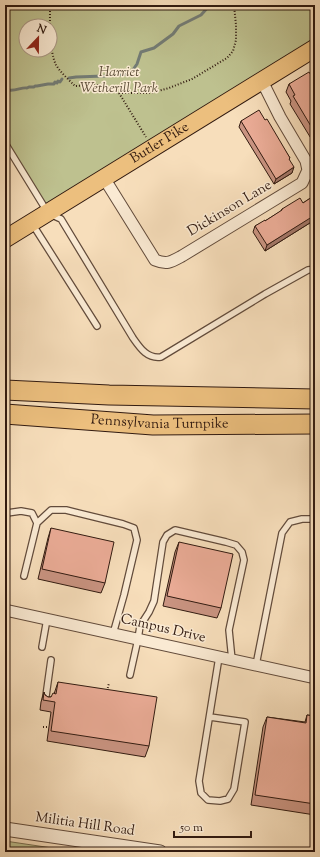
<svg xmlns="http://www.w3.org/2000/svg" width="320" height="857" font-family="'Sorts Mill Goudy',serif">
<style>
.green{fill:#bec18f;stroke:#786e50;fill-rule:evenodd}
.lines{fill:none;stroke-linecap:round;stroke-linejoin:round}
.stream{stroke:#737b74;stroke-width:3}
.service-casing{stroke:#624b3b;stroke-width:8}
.minor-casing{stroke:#624b3b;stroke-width:13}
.tertiary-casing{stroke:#624b3b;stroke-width:15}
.primary-casing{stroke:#311a10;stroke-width:19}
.motorway-casing{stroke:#311a10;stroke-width:21}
.path{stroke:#311a10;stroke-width:2;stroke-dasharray:1 2;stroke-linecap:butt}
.service{stroke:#faead3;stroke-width:5.5}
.minor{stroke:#faead3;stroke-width:11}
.tertiary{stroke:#faead3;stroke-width:13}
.primary{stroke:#ecbf7e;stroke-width:17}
.motorway{stroke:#ecbf7e;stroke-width:19}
.wall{fill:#ca9482;stroke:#311a10}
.shaded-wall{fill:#a4786a;stroke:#311a10}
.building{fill:#ebac97;stroke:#311a10}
.labels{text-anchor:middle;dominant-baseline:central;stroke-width:3;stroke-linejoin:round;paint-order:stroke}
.park-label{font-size:14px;font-style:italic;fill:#5b4c36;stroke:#faead3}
.street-label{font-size:14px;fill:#311a10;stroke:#faead3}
</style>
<rect width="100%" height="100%" fill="#f7debb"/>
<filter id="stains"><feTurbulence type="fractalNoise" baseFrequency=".005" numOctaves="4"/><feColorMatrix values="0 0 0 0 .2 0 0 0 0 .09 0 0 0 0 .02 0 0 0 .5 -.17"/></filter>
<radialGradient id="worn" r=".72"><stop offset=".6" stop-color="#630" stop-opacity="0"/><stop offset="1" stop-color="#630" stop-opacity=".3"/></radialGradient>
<path class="green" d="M5,5H312L315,12V48L48,213L5,147ZM26,26H50V50H26Z
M5,841L79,852H5Z"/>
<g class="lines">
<path class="stream" d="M69,78L76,77L104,76L130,74L137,64L141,52L154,48L173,34L179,26L201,15L210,5
M9,90C16,91 22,87 27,88L29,87H34L35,86H37L48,84H54L55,82L57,83L58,81L60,82L62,79"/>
<g class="service-casing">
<path id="service" d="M5,143L48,213L61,219L133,338C140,348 147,359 161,357L265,294L308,270L315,269
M33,225L97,326
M5,521L7,513L21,511L32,513L37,523L51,510H66L123,524L134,528L137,540L124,595L113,634
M24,576L37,523
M42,647L47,619
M256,665L282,533L290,522L302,519H315
M130,675L138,639L140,626L149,612L154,601L163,542L167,535L175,530L226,542L236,545L242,552L244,560L229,630L232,660
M45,703L51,660
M210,717L245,722L234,789L228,799L220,801L208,800L201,793L199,781L219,657"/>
</g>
<g class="minor-casing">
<path id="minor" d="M104,178L155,260C167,265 171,262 182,256L302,183L308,170L306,161L280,117L262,81
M5,610L315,678"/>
</g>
<g class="tertiary-casing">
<path id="tertiary" d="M5,829L160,852"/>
</g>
<g class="primary-casing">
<g id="primary">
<path id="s1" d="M5,239L315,48"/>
</g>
</g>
<g class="motorway-casing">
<g id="motorway">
<path d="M5,390L109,395L315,399"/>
<path id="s2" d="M5,414L153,425L315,424"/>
</g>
</g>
<path class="path" d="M50,5C50,22 49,50 56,65C61,73 69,80 75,86L102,85L118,93H151L169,88L192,79L227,58L233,51L236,40V25L234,5
M5,8H30L33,5
M119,93L146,137
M107,691L109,683
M43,727H49"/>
<use href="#service" class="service"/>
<use href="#minor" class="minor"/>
<use href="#tertiary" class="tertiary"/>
<use href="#primary" class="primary"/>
<use href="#motorway" class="motorway"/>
</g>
<path class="wall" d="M315,81V145L290,104L291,101L286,92L289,84Z
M265,120L290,158L289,159L292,173L274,184L239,127L241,121Z
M315,195V225L313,221L265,251L253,232L255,226L265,221L281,211L282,209L303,203Z
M51,528L105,583L101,593L38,579L48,538Z
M179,542L221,608L217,618L163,606L175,552Z
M58,682L149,746L145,757L47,741L51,712L40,710L41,702L44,692L45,695L48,697H51L54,694Z
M307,715L315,716V815L251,805L263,727L267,717L305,722Z"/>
<path class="shaded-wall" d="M294,167L292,173L274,184L276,179Z
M315,214L313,221L265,251L267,245Z"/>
<path class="building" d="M309,72L315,81V133L293,96L295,95L289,84Z
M259,110L265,120L267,119L290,158L289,159L294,167L276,179L241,121Z
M315,195V215L267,245L255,226L265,220V221L282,210V209L300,198L303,203Z
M51,528L114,542L105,583L42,569Z
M179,542L233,554L221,608L167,596Z
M58,682L157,697L149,746L51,731L55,702L43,700L44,692L45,695L48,697H51L53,693L56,694Z
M307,715L315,716V804L255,795L267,717L306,723Z"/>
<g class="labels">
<g class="park-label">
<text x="119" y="73">Harriet<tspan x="119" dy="16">Wetherill Park</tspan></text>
</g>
<g class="street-label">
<text stroke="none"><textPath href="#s1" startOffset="182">Butler Pike</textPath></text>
<text transform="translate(230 209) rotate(-31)">Dickinson Lane</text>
<text stroke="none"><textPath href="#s2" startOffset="155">Pennsylvania Turnpike</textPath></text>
<text transform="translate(163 629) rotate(13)">Campus Drive</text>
<text transform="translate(85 825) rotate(8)">Militia Hill Road</text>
</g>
</g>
<rect width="320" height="857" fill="none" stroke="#f7debb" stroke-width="20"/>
<rect x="6" y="6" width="308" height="845" fill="none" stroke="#311a10" stroke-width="2"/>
<rect x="10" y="10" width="300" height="837" fill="none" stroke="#311a10"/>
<g transform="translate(38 38) rotate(22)"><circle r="19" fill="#faead3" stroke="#aa9785"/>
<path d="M0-3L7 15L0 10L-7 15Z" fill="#8f2418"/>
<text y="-6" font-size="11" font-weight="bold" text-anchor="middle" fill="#311a10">N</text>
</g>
<path d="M174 831v6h77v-6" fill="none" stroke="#311a10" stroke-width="2"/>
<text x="180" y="831" font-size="12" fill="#311a10" stroke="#faead3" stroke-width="3" paint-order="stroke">50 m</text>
<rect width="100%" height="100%" filter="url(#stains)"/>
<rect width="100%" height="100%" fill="url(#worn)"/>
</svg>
